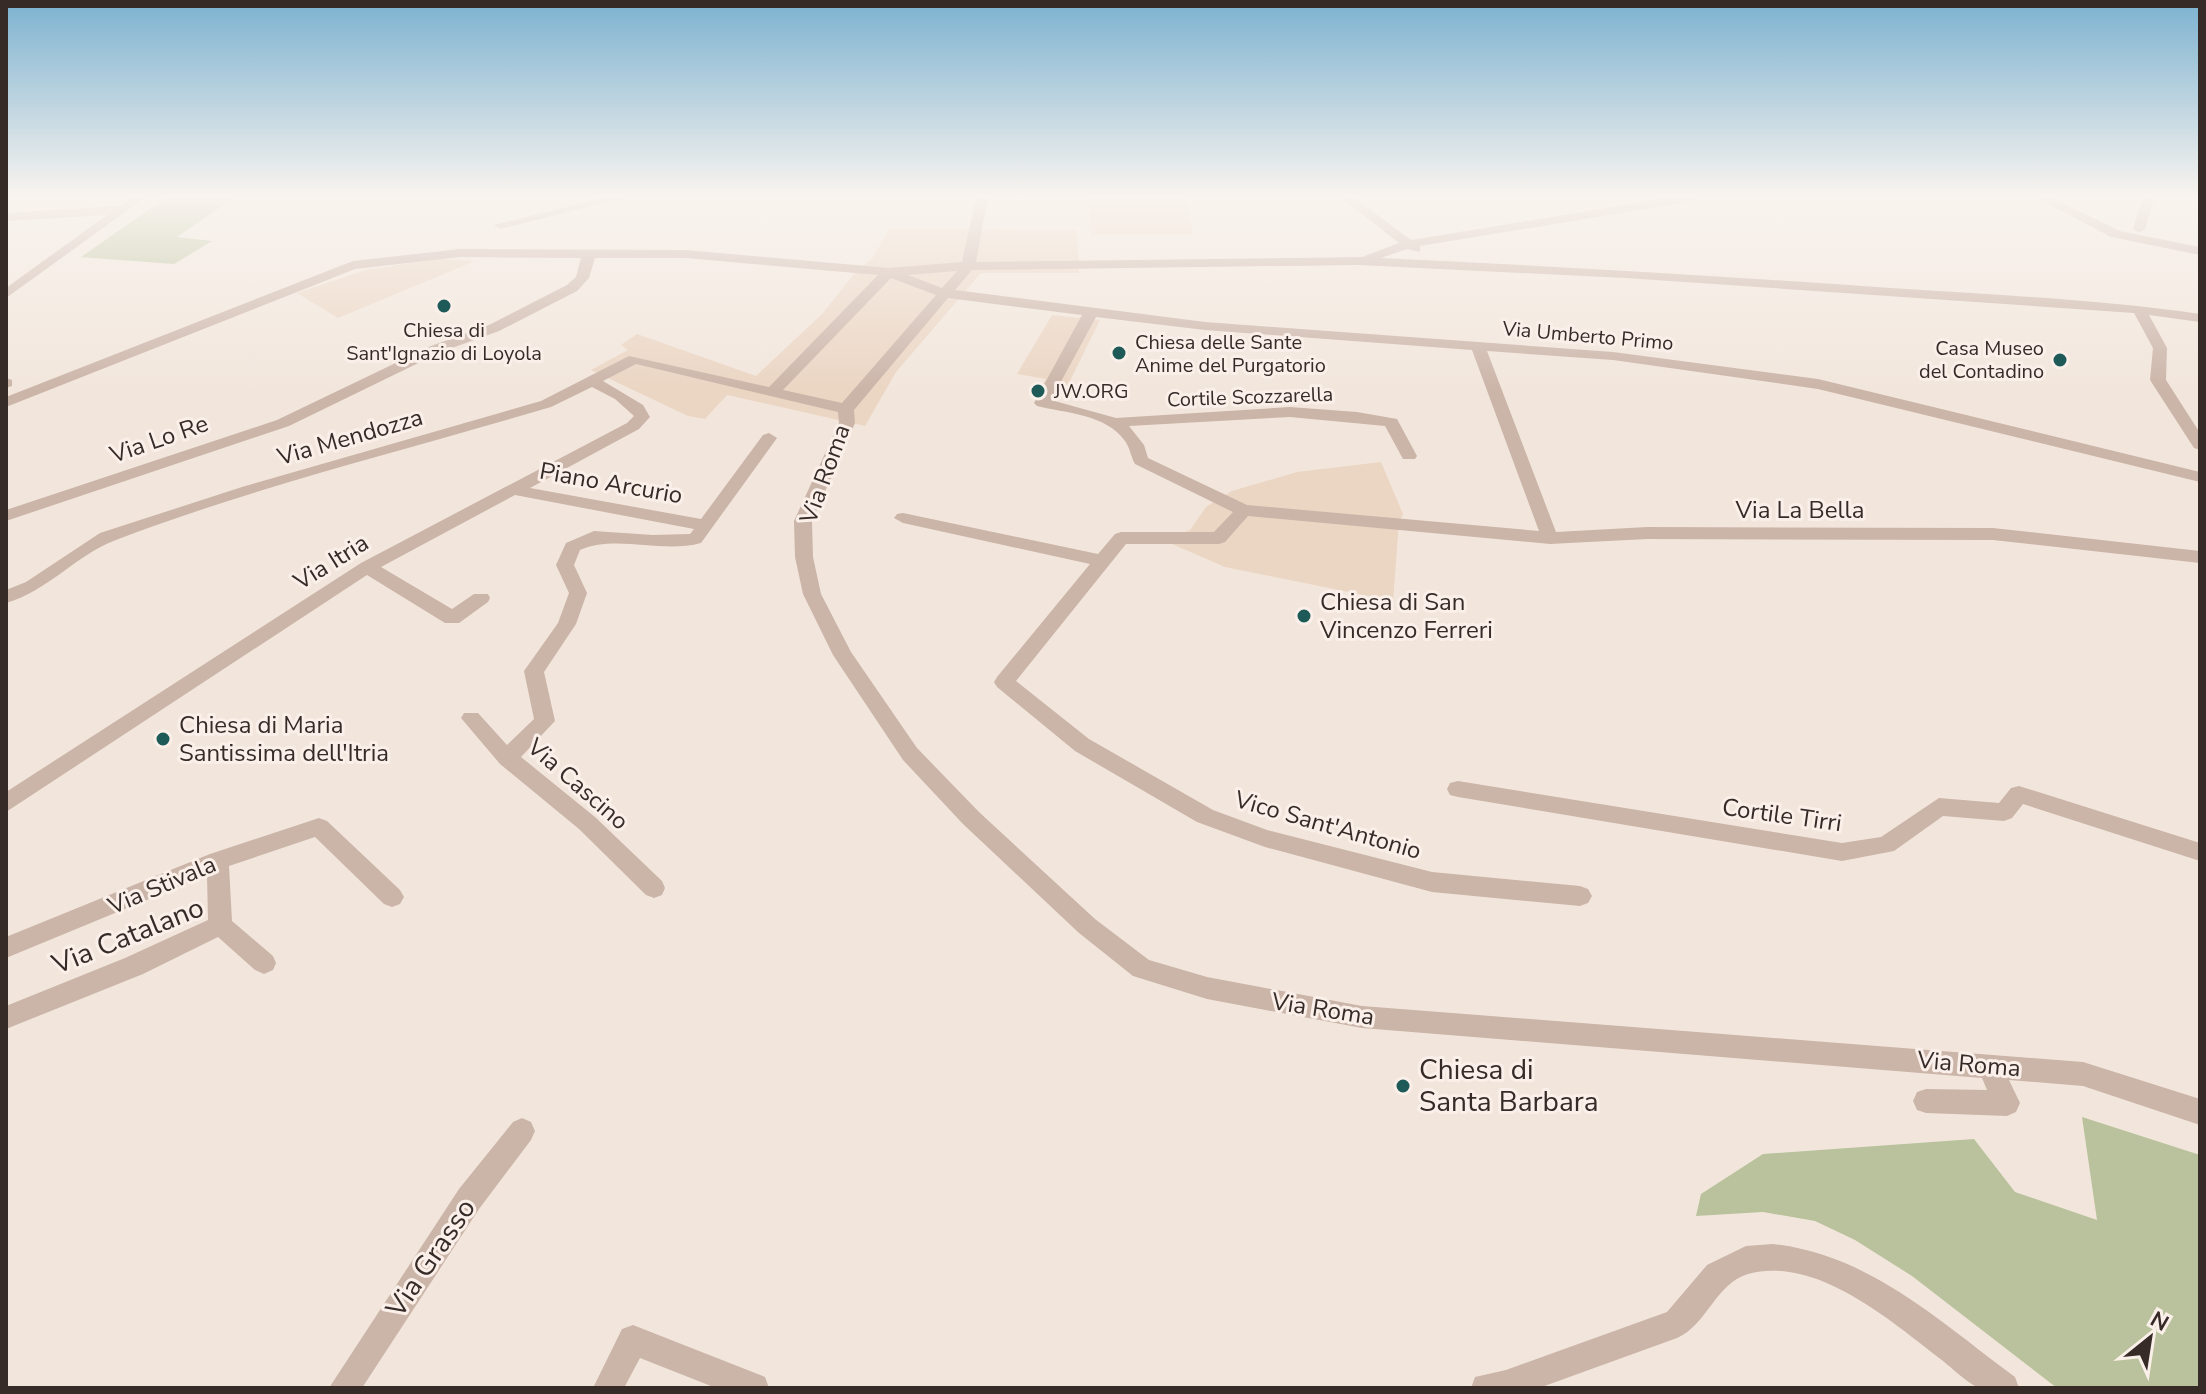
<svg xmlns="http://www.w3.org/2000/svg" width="2206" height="1394" font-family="'Nunito Sans',sans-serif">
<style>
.green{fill:#b9c29c}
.plaza{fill:#ebd5c3}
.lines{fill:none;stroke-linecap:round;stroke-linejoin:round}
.minor{fill:#cbb4a8;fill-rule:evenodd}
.poi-dot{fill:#1d5a58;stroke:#faf0e9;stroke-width:3}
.labels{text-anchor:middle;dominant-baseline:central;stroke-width:6;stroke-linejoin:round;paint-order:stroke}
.far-poi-label{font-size:20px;fill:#372b28;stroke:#faf0e9;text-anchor:start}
.far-street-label{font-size:20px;fill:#372b28;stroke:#faf0e9}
.street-label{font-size:24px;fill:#372b28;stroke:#faf0e9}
.poi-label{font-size:24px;fill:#372b28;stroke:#faf0e9;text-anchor:start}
.near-street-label{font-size:28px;fill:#372b28;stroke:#faf0e9}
.near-poi-label{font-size:28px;fill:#372b28;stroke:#faf0e9;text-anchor:start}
</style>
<rect width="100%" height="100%" fill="#f2e6dc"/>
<path class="green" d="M167,197H235L177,237L212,241L174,264L81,257Z
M2082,1117L2200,1155V1388H2057L1912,1276L1855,1240L1815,1221L1763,1212L1696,1216L1701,1194L1763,1154L1974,1139L2015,1192L2097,1220Z"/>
<path class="plaza" d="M1088,197L1187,198L1193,235H1091Z
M889,229L1077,230L1079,273H981L896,372L865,426L727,395L705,419L688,416L591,370L628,350L621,345L637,334L756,376L823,313L858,269L872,259Z
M438,259L475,261L338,318L297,293L366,270Z
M1052,315L1100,320L1063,395L1036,394L1046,379L1017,374Z
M1381,462L1403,514L1399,522L1393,601L1225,567L1172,544L1174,537L1190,530L1206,507L1232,491L1297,472Z"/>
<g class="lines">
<path class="minor" d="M133,197H146L6,298V288L107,215L6,221V213L119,206Z
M608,197H628L500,229L494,225Z
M976,197H988L976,262L1362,257L1399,243L1340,197H1353L1411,240L1674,197H1700L1694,201L1420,246V252L1407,249L1381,258C1551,266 1721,276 1891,288C1994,295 2098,299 2200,314V322L2149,315L2167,348L2166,380L2200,433V450L2194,448L2150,380L2153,348L2134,313L1626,278L1358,265L972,270L955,290L1205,322L1613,352L1818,379L2200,472V482L1818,389L1613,360L1487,351L1556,532L1647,527L1993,528L2200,551V563L1993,540L1647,539L1550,544L1248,516L1225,542L1219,544H1126L1016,681L1089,739L1213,810L1267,830L1432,872L1580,886L1588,889L1592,896L1588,903L1580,906L1432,892L1265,847L1197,822L1075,751L997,687L994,682L997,677L1090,564L903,523L894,518L897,514L903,513L1098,554L1115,534L1121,532H1214L1233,512L1135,464C1131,457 1130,448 1125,441C1106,414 1065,413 1037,406L1034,403L1082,315L948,298L854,410L855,423L812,521L813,557L821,594L851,652L917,748L979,812L1095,919L1149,960L1207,977L1362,1006L2083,1062L2200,1099V1125L2083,1086L2009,1080L2020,1103L2016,1112L2007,1116L1926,1113L1917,1110L1913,1101L1917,1092L1926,1089L1987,1090L1982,1078L1362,1028L1207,999L1133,976L1079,933L963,824L903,760L833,655L803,594L795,557L794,521L839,423L838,412L636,364L603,381L643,405L650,417L639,429L530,488L701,519L763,435L769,433L777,438L701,543C661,554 617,534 580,550L574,565L587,593L576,624L544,672L555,721L521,757L595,817L662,881L665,888L662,895L654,898L646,895L579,829L500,764L461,718L464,713H478L507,745L534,719L524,671L558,623L569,593L556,565L566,543L594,531L653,535L690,534L694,529L515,495L381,567L452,609L474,594H488L490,598L488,602L459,623H445L367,575L6,812V792L361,563L627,423L634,416L615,399L592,387L551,407C407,450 257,486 116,540C76,555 48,591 6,603V590L26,582L100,533L242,487L541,401L629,356L769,387L878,275L686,258H595L589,278L577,291L499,331L441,352L289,426L6,521V510L277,420L431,346L489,325L567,285L576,277L581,258L460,257L355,269L6,407V397L353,261L460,249L686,250L889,268L962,262ZM957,271L942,288L908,275ZM891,278L936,295L842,403L783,390ZM1096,317L1205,330L1472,350L1539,531L1247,505L1148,458L1144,445L1129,426L1290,417L1385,426L1403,459H1415L1417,456L1397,419L1357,412L1290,407L1116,418L1051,400Z
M2035,197H2050L2120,231L2200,247V255L2111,237Z
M2143,197H2155L2145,229L2139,233L2133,229Z
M6,378L12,380V386L6,388Z
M1458,781L1842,843L1881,837L1939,798L1999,803L2011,788L2019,786L2200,843V861L2023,804L2012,818L2004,821L1943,816L1894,851L1842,861L1458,797L1450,795L1447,789L1450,783Z
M319,818L327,821L400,890L404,897L400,904L392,907L384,904L315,837L229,866L232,921L273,956L276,963L273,970L264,974L255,970L218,937L143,974L6,1029V1006L125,958L208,920L207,875L6,958V937L210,854Z
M522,1118L531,1122L535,1131L531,1140L479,1209L362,1388H329L459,1189L513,1122Z
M1773,1244C1870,1255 1939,1321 2015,1377L2019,1388C2007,1388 1987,1392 1977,1387C1965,1381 1953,1369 1943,1361C1893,1323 1817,1255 1748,1274C1715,1284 1707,1325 1677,1338L1539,1388H1471L1475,1377L1506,1370L1667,1312L1707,1265L1746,1246Z
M633,1325L765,1377L769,1388H716L640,1358L624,1388H593L622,1329Z"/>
</g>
<linearGradient id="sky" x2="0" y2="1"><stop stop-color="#7cb2d0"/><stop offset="0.5" stop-color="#f9f4ef"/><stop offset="1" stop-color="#f9f4ef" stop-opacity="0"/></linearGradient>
<rect width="2206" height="392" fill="url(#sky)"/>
<g class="poi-dot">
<circle cx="444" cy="306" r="8"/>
<circle cx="1119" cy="353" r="8"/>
<circle cx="2060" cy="360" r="8"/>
<circle cx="1038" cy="391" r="8"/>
<circle cx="1304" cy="616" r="8"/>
<circle cx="163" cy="739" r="8"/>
<circle cx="1403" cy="1086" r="8"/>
</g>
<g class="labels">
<g class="far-poi-label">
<text x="444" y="330" text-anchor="middle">Chiesa di<tspan x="444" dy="23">Sant'Ignazio di Loyola</tspan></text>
<text x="1135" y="342">Chiesa delle Sante<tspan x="1135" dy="23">Anime del Purgatorio</tspan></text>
<text x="2044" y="348" text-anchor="end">Casa Museo<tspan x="2044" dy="23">del Contadino</tspan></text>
<text x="1054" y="391">JW.ORG</text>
</g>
<g class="far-street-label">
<text transform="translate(1588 336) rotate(5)">Via Umberto Primo</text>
<text transform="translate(1250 397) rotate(-2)">Cortile Scozzarella</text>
</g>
<g class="street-label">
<text transform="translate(350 437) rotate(-16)">Via Mendozza</text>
<text transform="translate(159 439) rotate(-19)">Via Lo Re</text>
<text transform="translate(825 474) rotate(-70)">Via Roma</text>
<text transform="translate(611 483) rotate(10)">Piano Arcurio</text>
<text x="1800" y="510">Via La Bella</text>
<text transform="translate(331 562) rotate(-32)">Via Itria</text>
<text transform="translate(578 784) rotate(41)">Via Cascino</text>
<text transform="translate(1782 815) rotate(8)">Cortile Tirri</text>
<text transform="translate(1328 825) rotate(16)">Vico Sant'Antonio</text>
<text transform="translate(162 885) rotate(-23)">Via Stivala</text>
<text transform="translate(1323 1009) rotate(9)">Via Roma</text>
<text transform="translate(1969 1064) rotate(5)">Via Roma</text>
</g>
<g class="poi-label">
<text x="1320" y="602">Chiesa di San<tspan x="1320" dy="28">Vincenzo Ferreri</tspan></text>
<text x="179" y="725">Chiesa di Maria<tspan x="179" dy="28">Santissima dell'Itria</tspan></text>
</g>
<g class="near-street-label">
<text transform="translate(128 936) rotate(-22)">Via Catalano</text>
<text transform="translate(431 1258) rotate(-56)">Via Grasso</text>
</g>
<g class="near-poi-label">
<text x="1419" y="1070">Chiesa di<tspan x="1419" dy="32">Santa Barbara</tspan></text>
</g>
</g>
<rect width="2206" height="1394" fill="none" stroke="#372b28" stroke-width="16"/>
<g transform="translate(2150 1338) rotate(30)" stroke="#faf0e9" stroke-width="6" paint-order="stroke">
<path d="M0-6L14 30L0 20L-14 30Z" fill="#372b28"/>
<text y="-12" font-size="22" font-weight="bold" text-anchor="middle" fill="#372b28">N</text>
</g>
</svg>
